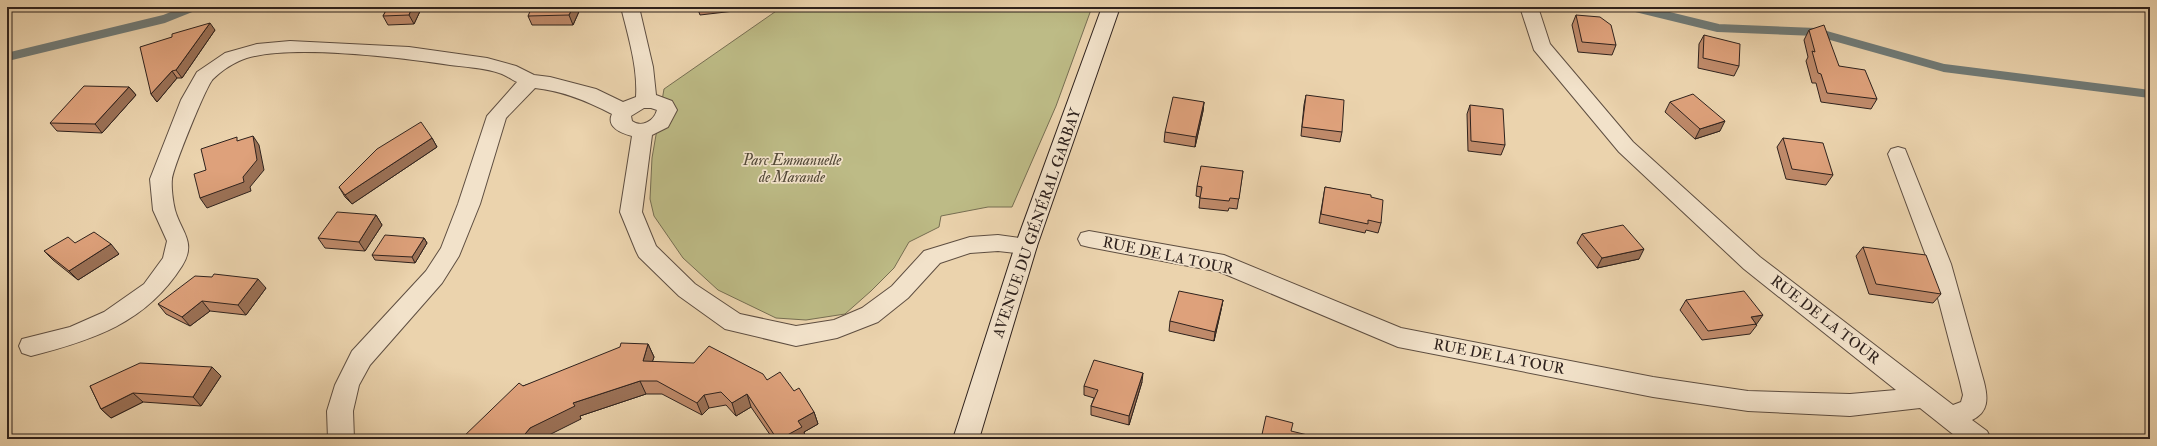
<svg xmlns="http://www.w3.org/2000/svg" width="2157" height="446" font-family="'IM FELL Double Pica',serif">
<style>
.green{fill:#bdbb86;stroke:#766e52}
.lines{fill:none;stroke-linecap:round;stroke-linejoin:round}
.stream{stroke:#707b78;stroke-width:8}
.minor-casing{stroke:#5e4e41;stroke-width:2}
.secondary-casing{stroke:#2f221d;stroke-width:2}
.minor{fill:#f2e2ca;fill-rule:evenodd}
.secondary{fill:#f2e2ca;fill-rule:evenodd}
.wall{fill:#bf8a6a;stroke:#2f221d}
.shaded-wall{fill:#9b7156;stroke:#2f221d}
.building{fill:#dea17b;stroke:#2f221d}
.labels{text-anchor:middle;dominant-baseline:central;stroke-width:3.5;stroke-linejoin:round;paint-order:stroke}
.park-label{font-size:15px;font-style:italic;fill:#524837;stroke:#f2e2ca}
.street-label{font-size:15px;fill:#2f221d;stroke:#f2e2ca}
</style>
<rect width="100%" height="100%" fill="#ebd3ad"/>
<filter id="stains"><feTurbulence type="fractalNoise" baseFrequency=".005" numOctaves="4"/><feColorMatrix values="0 0 0 0 .2 0 0 0 0 .09 0 0 0 0 .02 0 0 0 .5 -.17"/></filter>
<radialGradient id="worn" r=".72"><stop offset=".6" stop-color="#630" stop-opacity="0"/><stop offset="1" stop-color="#630" stop-opacity=".3"/></radialGradient>
<path class="green" d="M782,7H1092L1056,106L1012,207H988L941,216L939,227L909,242L894,268L871,291L845,314L806,320L776,318L718,290L683,258L654,216L650,199L652,158L664,89Z"/>
<g class="lines">
<path class="stream" d="M1632,7L1718,28L1816,32L1944,68L2150,94
M7,57L164,19L194,7"/>
<g class="minor-casing">
<path id="minor" d="M621,7H639L653,67L656,95L672,101L677,110L668,127L652,135L642,212L656,246L695,284L740,314L796,326L834,320L862,308L892,286L924,251L970,237L998,235L1034,240L1037,246L1034,252L1026,254L998,251L970,253L940,263L908,298L878,322L837,338L796,346L725,329L679,296L639,257L636,251L620,212L632,136C621,133 606,127 612,114C587,101 563,91 535,88L506,118L480,204L459,256L442,283L370,365L359,385L353,411L354,439H328L327,411L335,385L352,351L426,271L441,248L458,204L487,116L517,82C512,80 507,76 502,74C486,68 467,67 450,65C403,58 280,42 239,61C230,65 219,73 213,79C206,86 173,168 172,179C171,187 173,202 175,210C181,232 197,242 182,266C146,323 93,340 31,356L22,353L19,346L22,339L70,327L104,312L144,284L163,258L167,241L153,210L150,179L181,100L197,72L225,53L257,44L290,41L409,47L487,58L516,66L534,75L550,77L596,89L623,102L636,97C638,67 628,36 621,7ZM644,108H651L657,110C654,121 642,128 632,121L631,116Z
M1520,7H1538L1550,44L1633,142L1760,257L1953,405L1961,402L1963,395L1960,382L1929,264L1888,154L1891,149L1898,147L1905,149L1951,264L1984,382C1988,398 1989,412 1972,420L1987,431L1991,439H1959L1920,408L1850,416L1748,411L1653,397L1398,347L1220,272L1089,247L1081,245L1078,239L1081,233L1089,231L1224,255L1401,328L1653,377L1748,391L1850,394L1896,390L1744,269L1619,152L1534,50Z"/>
</g>
<g class="secondary-casing">
<path id="secondary" d="M1102,7H1120L1037,246L979,439H953L1015,246Z"/>
</g>
<use href="#minor" class="minor"/>
<use href="#secondary" class="secondary"/>
</g>
<path class="wall" d="M388,7H422L414,24L388,25L383,16Z
M581,7L573,25H532L528,16Z
M697,7H743V10L700,15Z
M1576,15L1616,45L1612,55L1578,52L1572,25Z
M215,30L182,78H177L157,102L151,94L172,37Z
M1809,30L1839,66L1877,99L1871,109L1821,102L1816,83H1812L1806,61L1808,57L1804,40Z
M1704,35L1739,66L1734,76L1698,68L1699,44Z
M129,87L136,95L102,133L57,131L50,123Z
M1306,95L1342,132L1340,142L1301,136L1304,105Z
M1204,102L1203,111L1195,147L1164,142L1165,132Z
M1670,102L1720,131L1695,139L1665,112Z
M1470,105L1505,145L1501,155L1468,151L1467,114Z
M432,138L437,147L352,204L345,197L339,187Z
M1783,138L1833,175L1826,185L1786,179L1777,147Z
M1243,171L1237,209L1229,208L1228,211L1199,208L1200,197L1196,196L1197,186Z
M1325,187L1371,197L1381,223L1378,233L1366,230L1365,233L1319,223Z
M376,215L382,225L365,251L325,248L318,238Z
M1582,234L1639,259L1597,268L1577,243Z
M424,238L427,243L415,263L375,260L372,255Z
M1863,247L1941,294L1933,303L1869,294L1856,256Z
M44,251L119,254L78,280L53,260Z
M266,288L246,315L210,311L190,326L166,314L158,304Z
M1223,300L1221,310L1214,341L1169,331L1170,321Z
M1686,300L1757,325L1750,334L1702,340L1680,310Z
M648,344L654,357L652,362L767,380L794,391L814,412L818,424L804,432L806,439H773L751,407L736,416L726,405L709,408L702,415L662,394H646L580,416L581,419L523,386Z
M221,376L201,406L143,402L111,418L101,409L90,386Z
M1142,382L1129,425L1091,415V406L1094,398L1084,395V386Z"/>
<path class="shaded-wall" d="M412,7H422L414,24L409,15Z
M573,7H581L573,25L569,15Z
M210,23L215,30L182,78L176,70Z
M172,71L177,78L157,102L151,94Z
M129,87L136,95L102,133L95,124Z
M1204,102L1203,111L1195,147L1196,137Z
M1725,121L1720,131L1695,139L1700,129Z
M253,136L259,145L264,170L250,187L251,191L207,208L200,198L243,177Z
M432,138L437,147L352,204L345,195Z
M376,215L382,225L365,251L359,242Z
M424,238L427,243L415,263L412,257Z
M111,244L119,254L78,280L69,271Z
M1644,249L1639,259L1597,268L1602,258Z
M258,279L266,288L246,315L238,305Z
M1223,300L1221,310L1214,341L1215,332Z
M202,301L210,311L190,326L182,317Z
M1763,315L1756,325V324L1751,317Z
M648,344L654,357L648,374L643,361Z
M212,367L221,376L201,406L193,397Z
M1143,373L1142,382L1129,425V416Z
M640,381L646,394L580,416L581,419L541,439H521L530,428L573,403Z
M133,393L143,402L111,418L101,409Z
M747,394L751,407L736,416L732,403Z
M704,395L709,408L702,415L697,403Z
M814,412L818,424L804,432L806,439H780L798,421Z
M13,435L18,439H11Z"/>
<path class="building" d="M388,7H412L409,15L383,16Z
M532,7H573L569,15L528,16Z
M1576,15L1600,17L1611,25L1616,45L1582,42Z
M210,23L176,70L172,71L151,94L140,47L172,37V34Z
M1824,25L1839,66L1865,70L1877,99L1827,93L1821,74L1818,73L1812,51L1815,52L1809,30Z
M1704,35L1740,44L1739,66L1703,58Z
M84,86L129,87L95,124L50,123Z
M1693,94L1725,121L1700,129L1670,102Z
M1306,95L1344,100L1342,132L1302,127Z
M1173,97L1204,102L1196,137L1165,132Z
M1470,105L1503,109L1505,145L1471,141Z
M421,122L432,138L345,195L339,187L377,149Z
M253,136L257,160L243,177L244,182L200,198L194,174L206,170L201,149L237,137V141Z
M1783,138L1823,143L1833,175L1792,169Z
M1201,166L1243,171L1239,199L1230,198L1229,201L1200,198L1202,187L1197,186Z
M1325,187L1371,195V197L1383,200L1381,223L1368,220V224L1321,214Z
M337,212L376,215L359,242L318,238Z
M1623,225L1644,249L1602,258L1582,234Z
M94,232L111,244L69,271L44,251L68,237L75,243Z
M385,235L424,238L412,257L372,255Z
M1863,247L1926,255L1941,294L1876,284Z
M214,274L258,279L238,305L202,301L182,317L158,304L195,276L212,277Z
M1179,291L1223,300L1215,332L1170,321Z
M1744,291L1763,315L1751,317L1756,324L1708,331L1686,300Z
M621,343L648,344L643,361L694,363L709,346L763,374L767,380L780,372L794,391L799,388L814,412L798,421L802,427L780,439H777L747,394L732,403L721,392L704,395L697,403L657,381H640L573,403L575,406L530,428L521,439H461L519,383L523,386L620,347Z
M1094,360L1143,373L1129,416L1091,406L1098,390L1084,386Z
M140,363L212,367L193,397L133,393L101,409L90,386Z
M1266,416L1293,423L1291,431L1324,439H1261Z
M7,435H13L11,439H7Z"/>
<g class="labels">
<g class="park-label">
<text x="792" y="160">Parc Emmanuelle<tspan x="792" dy="17">de Marande</tspan></text>
</g>
<g class="street-label">
<text transform="translate(1037 223) rotate(-71)">AVENUE DU GÉNÉRAL GARBAY</text>
<text transform="translate(1168 256) rotate(12)">RUE DE LA TOUR</text>
<text transform="translate(1825 320) rotate(38)">RUE DE LA TOUR</text>
<text transform="translate(1499 357) rotate(11)">RUE DE LA TOUR</text>
</g>
</g>
<rect width="2157" height="446" fill="none" stroke="#ebd3ad" stroke-width="24"/>
<rect x="8" y="8" width="2141" height="430" fill="none" stroke="#2f221d" stroke-width="2"/>
<rect x="12" y="12" width="2133" height="422" fill="none" stroke="#2f221d"/>
<rect width="100%" height="100%" filter="url(#stains)"/>
<rect width="100%" height="100%" fill="url(#worn)"/>
</svg>
